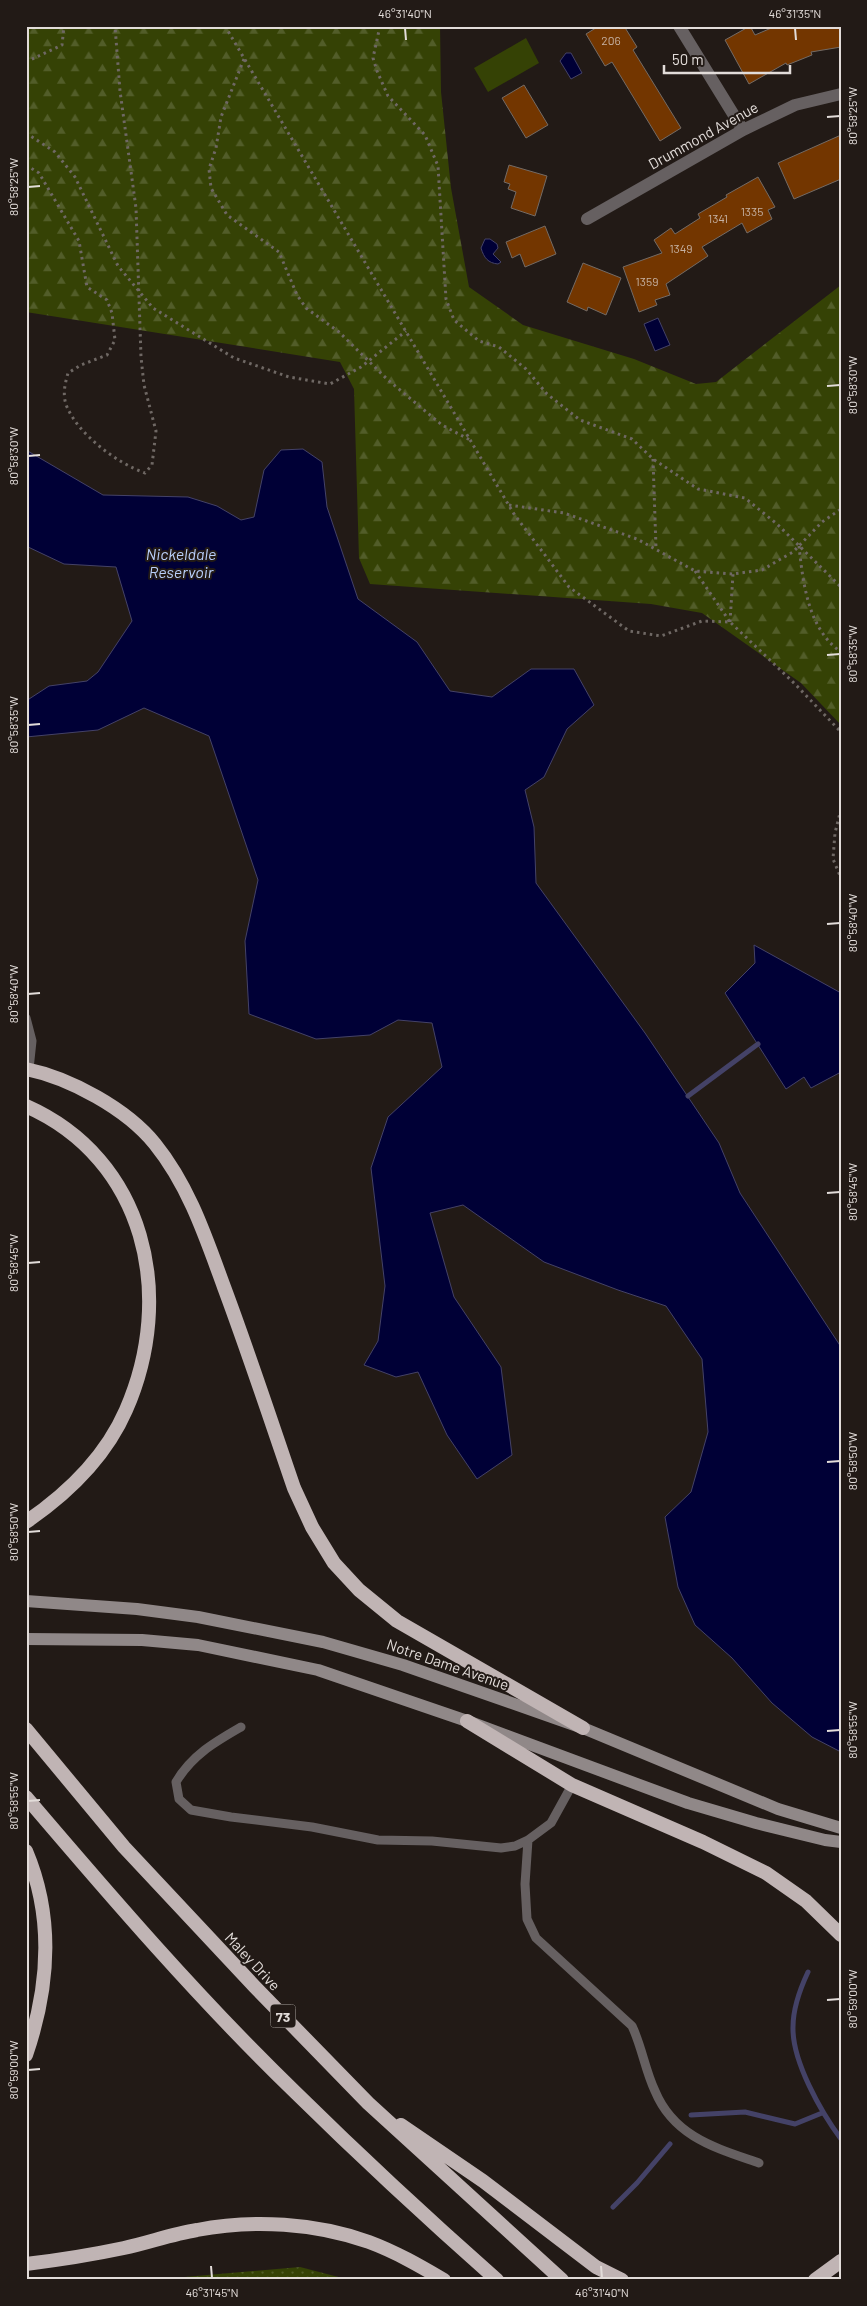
<svg xmlns="http://www.w3.org/2000/svg" width="867" height="2306" font-family="Barlow,sans-serif">
<style>
.grass{fill:url(#grass-dots)}
.forest{fill:url(#forest-firs)}
.park{fill:#354205}
.water{fill:#000036;stroke:#444267}
.lines{fill:none;stroke-linecap:round;stroke-linejoin:round}
.stream{stroke:#444267;stroke-width:5}
.building{fill:#733600;stroke:#746b65}
.path{stroke:#6f6864;stroke-width:3;stroke-dasharray:2.5 4;stroke-linecap:butt}
.service{stroke:#666061;stroke-width:9}
.minor{stroke:#666061;stroke-width:12}
.secondary{stroke:#908888;stroke-width:12}
.trunk{stroke:#c0b4b4;stroke-width:14}
.ticks{fill:none;stroke:#e2dcd9;stroke-width:2}
.labels{text-anchor:middle;dominant-baseline:central;stroke-width:4;stroke-linejoin:round;paint-order:stroke}
.number-label{font-size:12px;fill:#c6b2a3}
.shield{fill:#221a16;stroke:#a8a29e;stroke-width:1}
.shield-label{font-size:14px;font-weight:bold;fill:#e2dcd9}
.street-label{font-size:15px;fill:#e2dcd9;stroke:#221a16}
.water-label{font-size:16px;font-style:italic;fill:#bad0fa;stroke:#221a16}
.neatline{fill:none;stroke:#e2dcd9;stroke-width:2}
.ticks-label{font-size:12px;text-anchor:middle;fill:#e2dcd9}
</style>
<defs>
<pattern id="grass-dots" width="8" height="8" patternUnits="userSpaceOnUse" patternTransform="scale(1.25)"><rect width="8" height="8" fill="#354205"/><path d="M2 2h.1M6 6h.1" fill="none" stroke="#525d29" stroke-width="1.8" stroke-linecap="round"/></pattern>
<pattern id="forest-firs" width="22" height="20" patternUnits="userSpaceOnUse" patternTransform="scale(1.25)"><rect width="22" height="20" fill="#354205"/><path d="M5 1l3.5 6h-7zM16 11l3.5 6h-7z" fill="#525d29"/></pattern>
</defs>
<rect width="100%" height="100%" fill="#221a16"/>
<path class="grass" d="M300,2267L350,2280H164L173,2278Z"/>
<path class="forest" d="M26,26H440L441,92L451,188L469,287L523,325L634,359L696,384L716,382L841,285V725L801,683L702,613L651,604L370,584L359,558L354,389L340,362L26,312Z"/>
<path class="park" d="M526,38L539,63L488,92L474,68Z"/>
<path class="water" d="M566,53H571L582,73L571,79L560,61Z
M485,239H490L497,244L498,248L493,254L501,262L498,264C488,263 484,258 481,248Z
M658,318L670,345L655,351L644,324Z
M303,449L322,462L327,507L358,599L417,642L450,691L492,697L531,669H574L594,705L567,729L544,777L525,790L534,827L536,883L645,1033L719,1143L740,1193L841,1347V1752L812,1737L772,1703L732,1658L695,1625L678,1587L665,1517L691,1492L708,1432L702,1359L666,1306L618,1290L544,1262L463,1205L430,1213L454,1297L501,1367L512,1455L477,1479L447,1435L418,1372L396,1377L364,1365L378,1341L385,1286L371,1168L388,1117L442,1067L432,1023L398,1020L370,1035L316,1039L249,1014L245,941L258,880L209,736L144,708L98,730L26,737V701L49,686L87,681L98,672L132,621L116,567L64,564L26,546V450L103,495L188,497L217,506L241,520L254,517L264,470L281,450Z
M754,945L841,993V1072L811,1088L804,1077L786,1089L725,993L755,963Z"/>
<g class="lines">
<path class="stream" d="M688,1096L758,1044
M808,1972C800,1989 793,2008 793,2027C792,2061 821,2112 841,2139
M691,2115L745,2112L795,2124L822,2113
M613,2207L637,2183L670,2144"/>
</g>
<path class="building" d="M599,26H624L637,47L633,50L681,128L660,141L612,62L605,66L586,34Z
M750,26L755,35L776,26H841V47L811,52L812,55L787,65L786,63L749,84L725,40Z
M524,85L548,125L526,138L502,98Z
M841,135V179L794,199L778,163Z
M509,165L547,176L535,216L511,208L516,192L508,189L510,184L504,182Z
M758,177L775,207L768,210L772,219L747,233L742,223L702,247L708,256L666,284L670,295L655,300L657,305L639,312L623,267L662,253L654,240L671,228L675,234L700,218L698,214L727,197L726,195Z
M545,226L556,254L525,267L520,254L512,258L506,242Z
M583,263L621,278L606,315L588,307L587,311L567,302Z"/>
<g class="lines">
<path class="path" d="M225,26L514,514L569,587L629,631L661,636L702,621L730,622L795,684L841,732
M380,26L373,58L377,71L388,96L425,135L438,166L446,299L454,320L479,341L499,347L526,369L547,394L580,420L632,439L653,459L698,489L745,498L777,524L841,587
M244,59L221,117L216,148L209,169L211,188L227,215L279,252L297,295L306,308L339,332L388,380L442,425L470,440
M26,62L62,45L64,26
M26,133L55,152L75,177L118,266L153,308L234,358L289,377L330,384L361,367L406,331
M26,165L39,173L79,241L87,287L107,300L112,313L115,340L107,355L81,365L68,373C65,384 62,395 67,407C79,435 117,463 145,473L152,465L156,431L144,385L141,357L136,208L120,91L115,26
M653,459L656,548
M509,505L564,513L637,539L695,571L733,574L762,570L793,552L822,522L841,509
M799,546C803,583 808,629 841,652
M695,571L730,622
M730,622L733,574
M841,809L835,833L833,859L841,878"/>
<path class="service" d="M26,1018L32,1041L29,1069
M241,1727C215,1742 192,1755 176,1782L179,1799L191,1810L231,1817L312,1827L378,1840L432,1841L501,1848L515,1846L528,1840L551,1823L572,1785
M528,1840L525,1884L527,1919L536,1938L632,2026C642,2047 645,2070 655,2091C674,2137 716,2148 759,2163"/>
<path class="minor" d="M679,26L743,130
M587,219L743,130L795,105L841,94"/>
<path class="secondary" d="M26,1601L137,1609L198,1617L323,1642L403,1665L583,1728L778,1809L841,1828
M26,1639L142,1640L198,1645L318,1670L467,1721L688,1803L756,1823L825,1840L841,1842"/>
<path class="trunk" d="M26,1069C70,1078 127,1109 155,1144C189,1186 206,1238 224,1287C249,1354 271,1421 294,1488L312,1527L334,1563L359,1590L397,1621L583,1728
M26,1106C146,1159 176,1296 126,1410C106,1456 67,1494 26,1522
M467,1721L572,1785L703,1842L766,1873L806,1901L841,1935
M26,1729L124,1847L255,1987L368,2103L562,2280
M26,1797C112,1898 199,1999 294,2091C360,2156 428,2219 497,2280
M26,1851C54,1917 49,1988 26,2055
M401,2125L483,2181L596,2267L622,2280
M26,2264C59,2260 91,2255 124,2248C148,2243 172,2234 197,2230C253,2219 316,2223 369,2242C396,2252 420,2266 444,2280
M815,2280L841,2261"/>
</g>
<path class="ticks" d="M405,28L406,40M795,28L796,40M827,117L840,116M28,187L40,186M827,386L840,385M28,456L40,455M827,655L840,654M28,725L40,724M827,924L840,923M28,994L40,993M827,1193L840,1192M28,1263L40,1262M827,1462L840,1461M28,1532L40,1531M827,1731L840,1730M28,1801L40,1800M827,2000L840,1999M28,2070L40,2069M211,2266L212,2278M601,2266L602,2278"/>
<g class="labels">
<g class="number-label">
<text x="611" y="40">206</text>
<text x="752" y="211">1335</text>
<text x="718" y="218">1341</text>
<text x="681" y="248">1349</text>
<text x="647" y="281">1359</text>
</g>
<rect class="shield" x="270.5" y="2004.5" width="25" height="23" rx="4"/>
<g class="shield-label">
<text x="283" y="2016">73</text>
</g>
<g class="street-label">
<text transform="translate(703 135) rotate(-29)">Drummond Avenue</text>
<text transform="translate(448 1664) rotate(19)">Notre Dame Avenue</text>
<text transform="translate(253 1961) rotate(47)">Maley Drive</text>
</g>
<g class="water-label">
<text x="181" y="553">Nickeldale<tspan x="181" dy="18">Reservoir</tspan></text>
</g>
</g>
<rect width="867" height="2306" fill="none" stroke="#221a16" stroke-width="55"/>
<path d="M664 65v8h126v-8" fill="none" stroke="#e2dcd9" stroke-width="2.5"/>
<text x="672" y="65" font-size="15" fill="#e2dcd9" stroke="#221a16" stroke-width="4" paint-order="stroke">50 m</text>
<rect x="28" y="28" width="812" height="2250" class="neatline"/>
<g class="ticks-label">
<text x="405" y="18">46°31'40"N</text>
<text x="795" y="18">46°31'35"N</text>
<text transform="translate(853 116) rotate(-90)" y="4">80°58'25"W</text>
<text transform="translate(14 187) rotate(-90)" y="4">80°58'25"W</text>
<text transform="translate(853 385) rotate(-90)" y="4">80°58'30"W</text>
<text transform="translate(14 456) rotate(-90)" y="4">80°58'30"W</text>
<text transform="translate(853 654) rotate(-90)" y="4">80°58'35"W</text>
<text transform="translate(14 725) rotate(-90)" y="4">80°58'35"W</text>
<text transform="translate(853 923) rotate(-90)" y="4">80°58'40"W</text>
<text transform="translate(14 994) rotate(-90)" y="4">80°58'40"W</text>
<text transform="translate(853 1192) rotate(-90)" y="4">80°58'45"W</text>
<text transform="translate(14 1263) rotate(-90)" y="4">80°58'45"W</text>
<text transform="translate(853 1461) rotate(-90)" y="4">80°58'50"W</text>
<text transform="translate(14 1532) rotate(-90)" y="4">80°58'50"W</text>
<text transform="translate(853 1730) rotate(-90)" y="4">80°58'55"W</text>
<text transform="translate(14 1801) rotate(-90)" y="4">80°58'55"W</text>
<text transform="translate(853 1999) rotate(-90)" y="4">80°59'00"W</text>
<text transform="translate(14 2070) rotate(-90)" y="4">80°59'00"W</text>
<text x="212" y="2297">46°31'45"N</text>
<text x="602" y="2297">46°31'40"N</text>
</g>
</svg>
